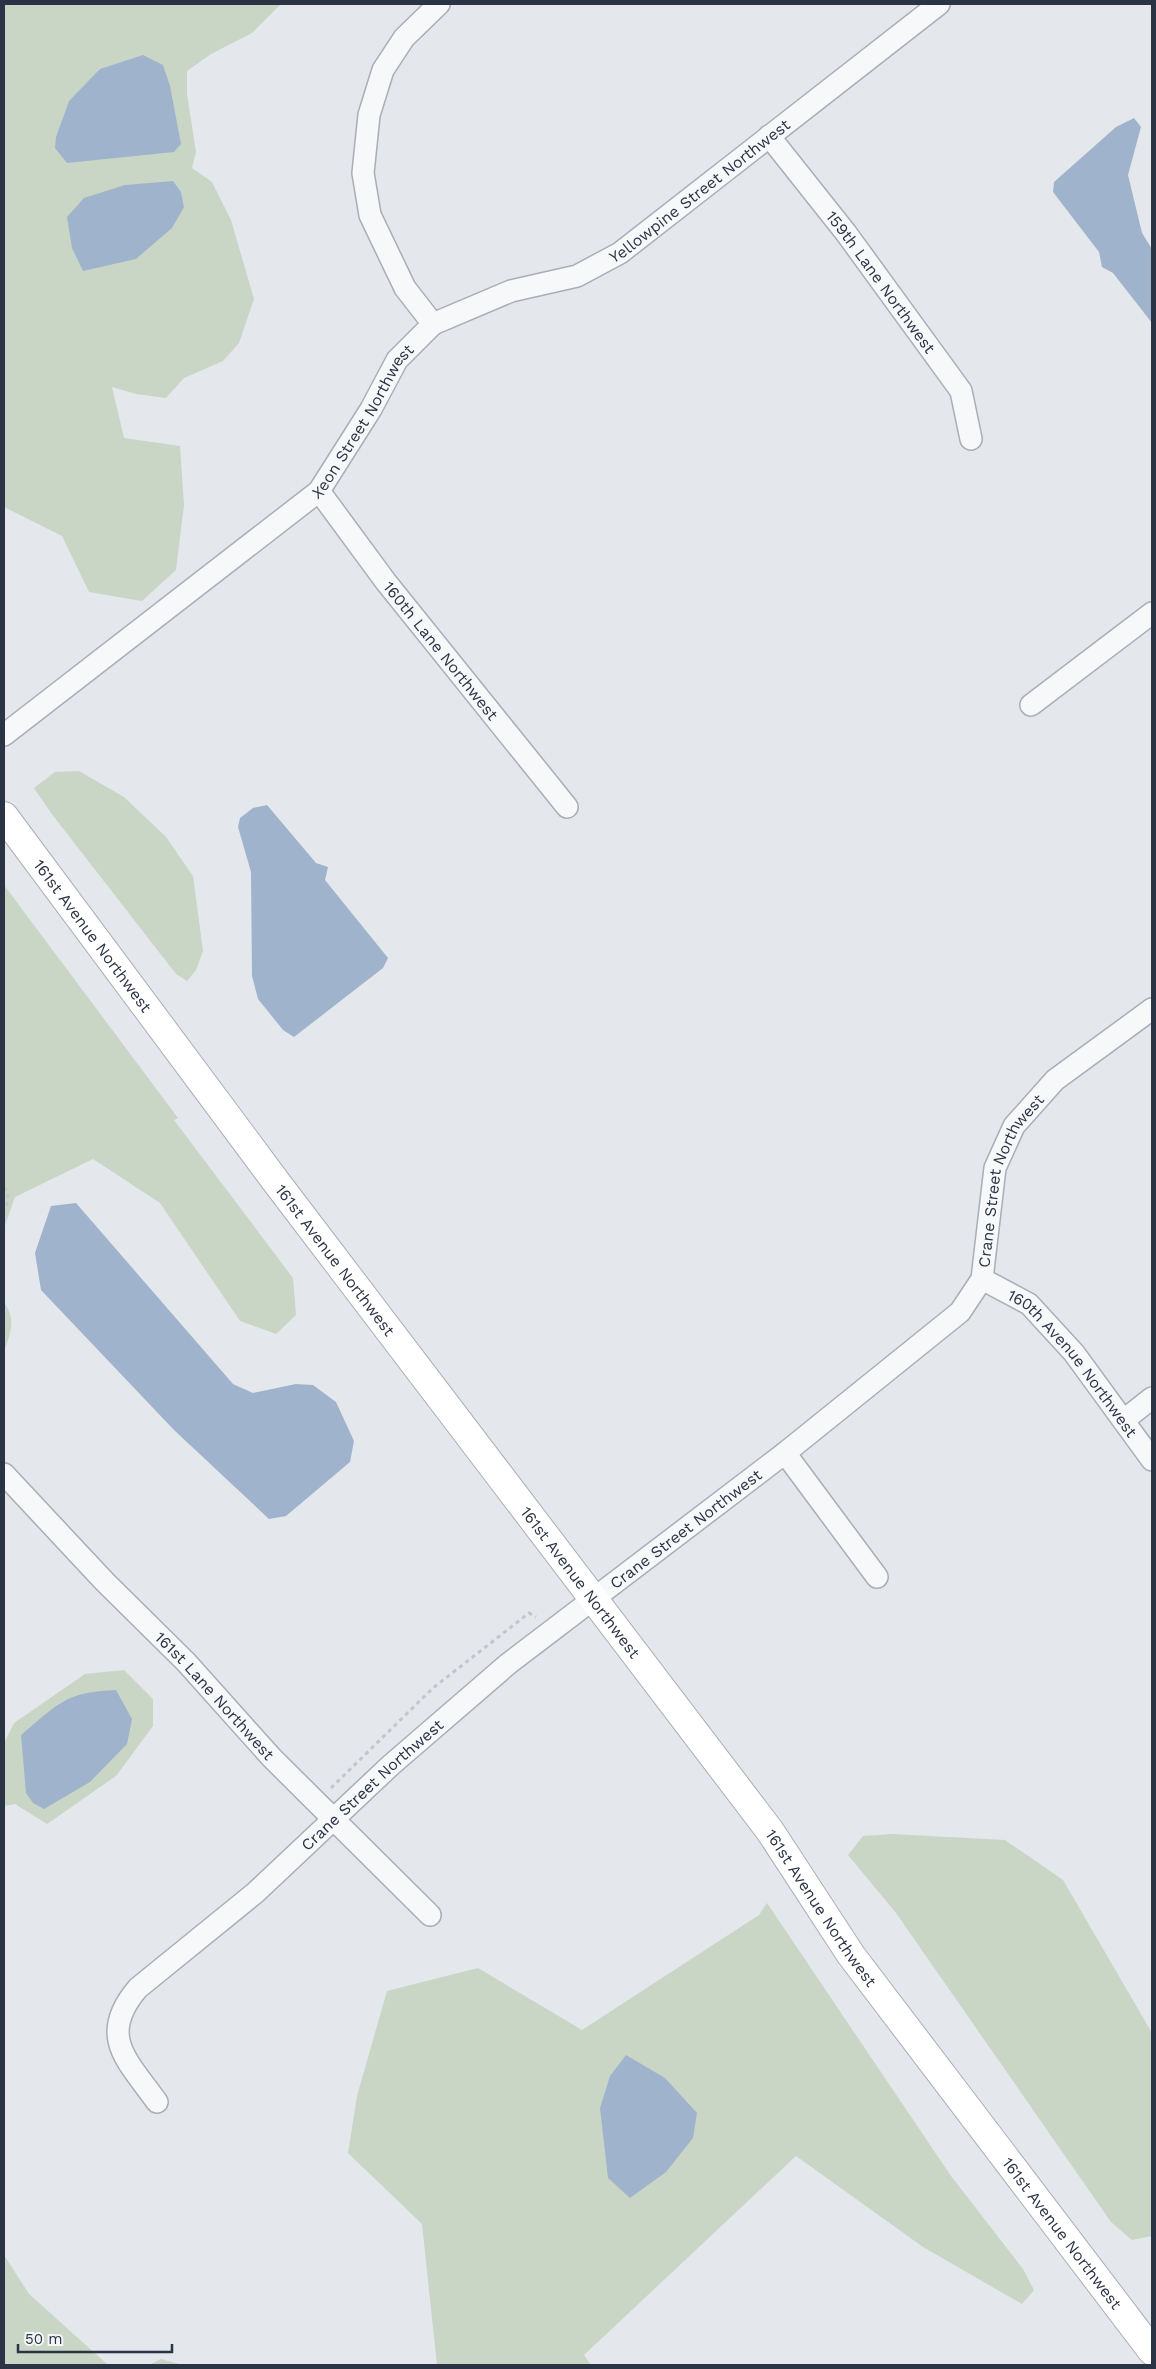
<svg xmlns="http://www.w3.org/2000/svg" width="1156" height="2369" font-family="'Work Sans',sans-serif">
<style>
.green{fill:#c9d6c5}
.water{fill:#9fb4cc}
.lines{fill:none;stroke-linecap:round;stroke-linejoin:round}
.minor-casing{stroke:#a9aeb7;stroke-width:24}
.secondary-casing{stroke:#a9aeb7;stroke-width:30}
.path{stroke:#c2c5cb;stroke-width:3;stroke-dasharray:4 4;stroke-linecap:butt}
.minor{stroke:#f7f8fa;stroke-width:21}
.secondary{stroke:#fff;stroke-width:28}
.labels{text-anchor:middle;dominant-baseline:central;stroke-width:4;stroke-linejoin:round;paint-order:stroke}
.street-label{font-size:16px;fill:#2b3445;stroke:#f4f6f9}
</style>
<rect width="100%" height="100%" fill="#e4e7ec"/>
<path class="green" d="M4,4H281L252,33L211,54L187,71V94L196,152L192,168L212,182L231,220L254,299L239,343L223,361L184,378L166,398L136,394L112,387L124,438L180,446L184,505L176,570L142,601L89,592L62,536L4,507Z
M79,771L124,797L166,837L193,876L203,951L196,970L187,981L176,974L51,813L34,788L55,772Z
M4,885L178,1118L174,1120L293,1278L296,1315L276,1334L240,1321L160,1203L93,1159L15,1197L4,1228Z
M4,1303C17,1319 10,1335 4,1351Z
M124,1670L153,1699V1726L116,1776L47,1824L15,1804L4,1806V1743L14,1723L85,1674Z
M892,1834L1005,1840L1063,1880L1152,2033V2236L1132,2240L1111,2222L896,1913L848,1855L863,1836Z
M767,1903L951,2176L1023,2269L1034,2290L1022,2304L923,2247L796,2156L584,2355L591,2365H437L422,2224L348,2153L357,2096L387,1991L478,1968L582,2030L759,1915Z
M4,2255L29,2294L108,2365H4Z
M161,2359L183,2365H149Z"/>
<path class="water" d="M143,55L163,65L170,86L181,144L174,152L67,163L55,148L56,137L69,101L100,69Z
M1134,118L1141,127L1128,175L1142,233L1152,249V323L1113,273L1102,267L1099,252L1053,192L1054,182L1116,127Z
M173,181L181,192L184,207L172,228L136,259L83,271L72,248L67,217L84,198L125,185Z
M267,805L316,863L328,867L325,880L388,958L383,968L294,1037L283,1030L258,999L252,976L251,872L238,827L240,818L253,808Z
M76,1203L233,1384L253,1393L296,1384L313,1385L336,1402L354,1441L350,1462L286,1516L269,1519L174,1430L41,1290L35,1253L51,1206Z
M116,1690L132,1719L127,1744L90,1782L44,1809L33,1803L26,1793L21,1735C58,1704 65,1692 116,1690Z
M626,2055L665,2078L697,2113L693,2138L666,2172L630,2198L608,2178L600,2108L610,2076Z"/>
<g class="lines">
<g class="minor-casing">
<g id="minor">
<path id="s1" d="M769,136L846,233L961,391L971,439"/>
<path id="s2" d="M433,324L511,291L577,276L620,253L939,4"/>
<path id="s3" d="M319,491L386,582L567,807"/>
<path d="M1031,705L1152,613"/>
<path id="s4" d="M4,735L319,491L371,409L397,360L433,324L405,288L370,215L363,173L369,115L383,70L404,38L439,4"/>
<path id="s5" d="M982,1279L1029,1304L1074,1353L1152,1460"/>
<path d="M1124,1420L1152,1398"/>
<path d="M785,1453L877,1577"/>
<path id="s6" d="M4,1474L105,1582L186,1662L272,1758L430,1915"/>
<path id="s7" d="M157,2102C127,2060 97,2036 138,1988L255,1893L391,1765L508,1664L785,1453L960,1312L982,1279L995,1168L1014,1126L1055,1080L1152,1009"/>
</g>
</g>
<g class="secondary-casing">
<g id="secondary">
<path id="s8" d="M4,816L277,1183L770,1831L851,1955L1152,2351"/>
</g>
</g>
<path class="path" d="M4,1187C10,1197 8,1202 4,1212
M4,1332V1336
M331,1788L433,1688L529,1613L536,1617"/>
<use href="#minor" class="minor"/>
<use href="#secondary" class="secondary"/>
</g>
<g class="labels">
<g class="street-label">
<text stroke="none"><textPath href="#s2" startOffset="302">Yellowpine Street Northwest</textPath></text>
<text stroke="none"><textPath href="#s1" startOffset="184">159th Lane Northwest</textPath></text>
<text stroke="none"><textPath href="#s4" startOffset="481">Xeon Street Northwest</textPath></text>
<text stroke="none"><textPath href="#s3" startOffset="201">160th Lane Northwest</textPath></text>
<text stroke="none"><textPath href="#s8" startOffset="149">161st Avenue Northwest</textPath></text>
<text stroke="none"><textPath href="#s7" startOffset="1340">Crane Street Northwest</textPath></text>
<text stroke="none"><textPath href="#s8" startOffset="554">161st Avenue Northwest</textPath></text>
<text stroke="none"><textPath href="#s5" startOffset="126">160th Avenue Northwest</textPath></text>
<text stroke="none"><textPath href="#s7" startOffset="846">Crane Street Northwest</textPath></text>
<text stroke="none"><textPath href="#s8" startOffset="959">161st Avenue Northwest</textPath></text>
<text stroke="none"><textPath href="#s6" startOffset="306">161st Lane Northwest</textPath></text>
<text stroke="none"><textPath href="#s7" startOffset="441">Crane Street Northwest</textPath></text>
<text stroke="none"><textPath href="#s8" startOffset="1364">161st Avenue Northwest</textPath></text>
<text stroke="none"><textPath href="#s8" startOffset="1769">161st Avenue Northwest</textPath></text>
</g>
</g>
<rect width="1156" height="2369" fill="none" stroke="#2b3445" stroke-width="10"/>
<path d="M18 2344v8h154v-8" fill="none" stroke="#2b3445" stroke-width="2.5"/>
<text x="25" y="2344" font-size="15" fill="#2b3445" stroke="#f4f6f9" stroke-width="4" paint-order="stroke">50 m</text>
</svg>
